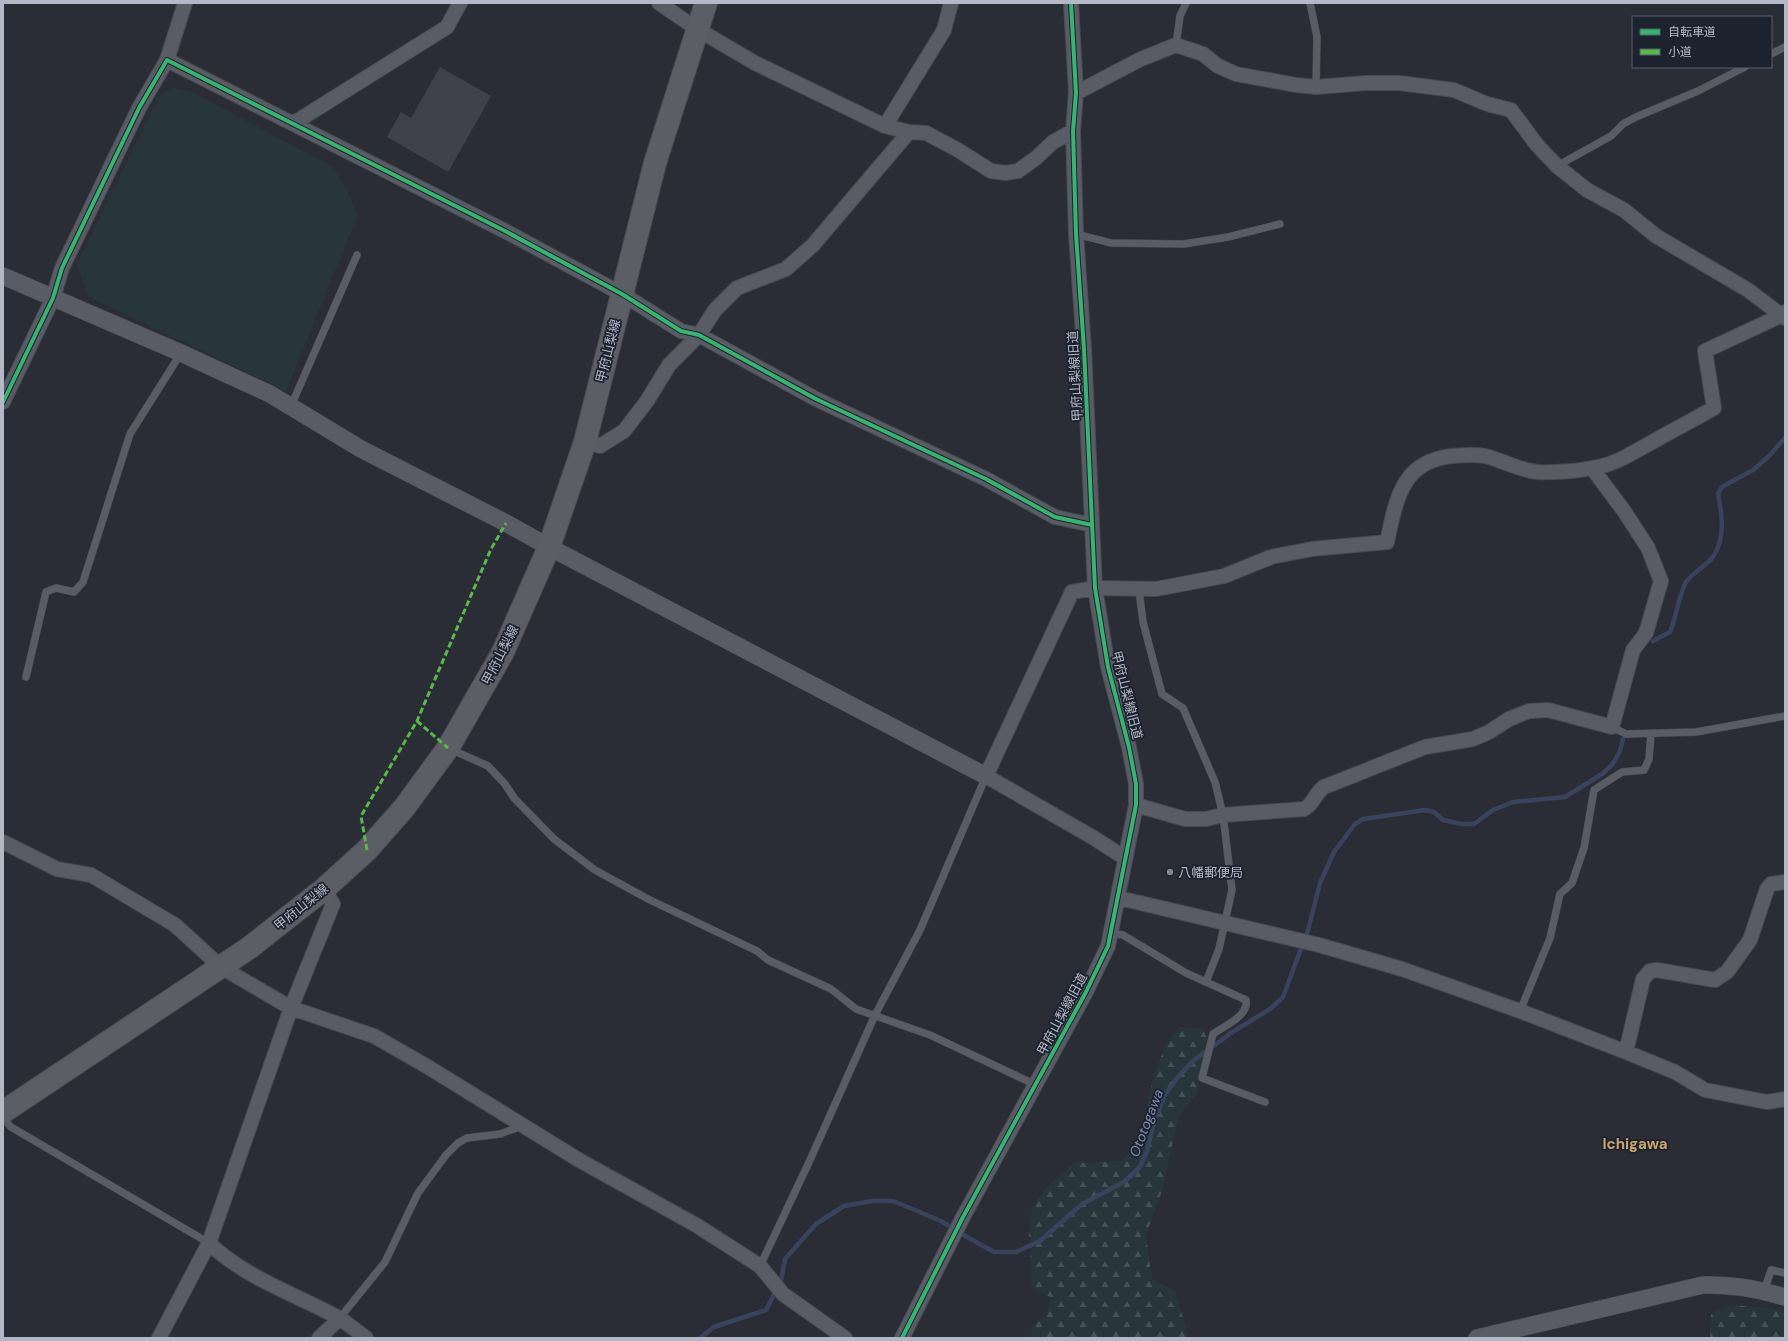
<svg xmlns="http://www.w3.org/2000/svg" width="1788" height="1341" font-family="'DM Sans','Noto Sans JP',sans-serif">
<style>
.green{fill:#28363b}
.forest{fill:url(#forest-firs)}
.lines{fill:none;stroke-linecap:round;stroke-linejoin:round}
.stream{stroke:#39435e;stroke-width:4.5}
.building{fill:#3f424a}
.service-casing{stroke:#474a4f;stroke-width:8}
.minor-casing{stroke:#474a4f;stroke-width:16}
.tertiary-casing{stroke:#474a4f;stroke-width:18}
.primary-casing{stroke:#474a52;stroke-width:24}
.service{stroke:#595c64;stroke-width:7}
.minor{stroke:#595c64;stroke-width:14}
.tertiary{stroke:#595c64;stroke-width:17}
.primary{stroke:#5b5e65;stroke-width:22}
.quiet{stroke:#58b947;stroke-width:3;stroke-dasharray:6 3;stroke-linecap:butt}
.cycleway-casing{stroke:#1d222f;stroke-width:6}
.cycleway{stroke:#33b770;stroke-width:4}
.poi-dot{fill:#848793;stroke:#1d222f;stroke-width:1.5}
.labels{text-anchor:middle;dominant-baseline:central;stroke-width:3.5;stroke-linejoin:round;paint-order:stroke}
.street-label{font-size:13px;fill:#b4b8c6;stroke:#1d222f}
.poi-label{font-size:13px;fill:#b4b8c6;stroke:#1d222f;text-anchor:start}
.water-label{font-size:14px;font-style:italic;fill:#7d8aab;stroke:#1d222f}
.quarter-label{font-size:15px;font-weight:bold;fill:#cca469;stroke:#1d222f}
</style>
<defs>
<pattern id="forest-firs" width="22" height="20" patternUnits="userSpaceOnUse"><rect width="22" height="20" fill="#28363b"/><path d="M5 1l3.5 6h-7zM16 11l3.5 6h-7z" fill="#455156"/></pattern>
</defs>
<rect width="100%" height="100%" fill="#2a2d35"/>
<path class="green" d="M172,88L190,91L333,167L347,190L358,215L286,391L87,296L77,264L159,96Z"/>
<path class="forest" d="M1179,1027L1202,1028L1207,1038L1197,1094L1179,1115L1162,1191L1146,1235L1152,1280L1175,1290L1189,1338H1031L1032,1326L1047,1314L1051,1297L1032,1290L1029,1234L1032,1208L1046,1188L1074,1163L1122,1161L1145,1128L1152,1082L1166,1043Z
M1730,1305L1772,1308L1785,1314V1338H1710L1711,1314Z"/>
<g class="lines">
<path class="stream" d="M1653,641L1670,632C1676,618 1679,594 1686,582C1693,572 1706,566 1713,557C1726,537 1722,515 1718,494L1722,487L1753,470L1769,456L1785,438
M700,1338L714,1327L766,1310L781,1281L785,1259L816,1224L844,1206L872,1201H893L941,1221L967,1237L994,1252H1016L1040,1241L1082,1204L1124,1182L1140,1167L1147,1151L1155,1119L1165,1095L1177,1078L1193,1061L1231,1033L1270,1009L1283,997L1308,930L1320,883L1334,852L1355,824L1363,819L1425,810L1434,812L1443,820L1462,824H1474L1493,810L1513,802L1565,797L1602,774L1612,765L1620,751L1623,739"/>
</g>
<path class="building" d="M440,67L491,96L448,172L387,137L401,112L411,118Z"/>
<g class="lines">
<g class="service-casing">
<path id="service" d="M1310,3L1317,37L1316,87
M1176,45L1180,16L1186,3
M1771,54L1785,47
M1557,166L1611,136L1623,124L1636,117L1698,91L1745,67
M1076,234L1111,243L1184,244L1228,237L1280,224
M291,406L357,255
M1139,590L1143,622L1162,694L1183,708L1215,782L1223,815L1232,890L1219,949L1206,982
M26,677L46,592L56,588L74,592L83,582L130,434L181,353
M1612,727L1626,734L1696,732L1785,716
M450,749L488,766L505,784L514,798L554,839L595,870L648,899L757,951L768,960L831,989L856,1009L930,1035L1034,1084
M1111,933L1123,935L1186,973L1246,1000C1249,1016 1224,1026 1213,1034L1202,1078L1265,1102
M1520,1011L1550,938L1560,894L1572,883L1584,848L1594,790L1622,772L1644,770L1649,759L1651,734
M3,1118L11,1127L209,1243
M760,1266L810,1160L875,1015L920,930L986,776
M1764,1292L1771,1270L1785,1273
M339,1319L385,1262L418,1193L446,1155L458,1143L467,1138L500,1134L522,1126"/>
</g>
<g class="minor-casing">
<path id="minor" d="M659,3L697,29L755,63L885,126L909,132L926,133L958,150L991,171L1006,173L1018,171L1036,158L1053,142L1073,131
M167,60L185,3
M1076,93L1141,59L1176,45L1203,54L1218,66L1236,74L1296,85L1316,87L1366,83H1399L1454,90L1487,104L1511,110L1537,145L1557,166L1587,190L1624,210L1656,236L1748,290L1785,318
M294,123L447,27L460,3
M885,126L944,30L951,3
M3,402L53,298L62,268L139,108L167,60L505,231L622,294L681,331L699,335L816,399L986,479L1055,517L1092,525
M585,442L600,446L624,431L647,401L669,365L699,335L715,310L737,288L786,269L813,245L909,132
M1136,805L1185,819H1206L1223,815L1304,809C1314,804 1315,793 1324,787L1425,747L1473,739L1489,732L1509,719L1529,711L1548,710L1612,727L1633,650L1646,633L1661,581L1648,548L1624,511L1592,468
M3,842L57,869L91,875L175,925L221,967L291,1008L374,1036L428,1067L579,1160L696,1225L760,1266L783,1294L845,1338
M1125,858L1094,838L986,776L1072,592L1095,588L1156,589L1224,576L1271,557L1312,549L1387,542C1396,501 1401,461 1452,456C1463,455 1474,454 1485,456C1502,460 1521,471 1538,472C1552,473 1578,471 1592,468C1616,465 1635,451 1656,440C1675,429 1695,419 1714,408L1705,351L1782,315L1785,312
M1119,898L1319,945L1402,969L1520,1011L1626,1052L1675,1072L1705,1090L1767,1102L1785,1099
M1626,1052L1643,979L1650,971L1657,970L1715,980L1727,972L1750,940L1767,889L1771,884L1785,882
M209,1243C245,1278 295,1294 339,1318C348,1324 357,1331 366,1338
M159,1338L209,1243L291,1008L333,904L324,889
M319,1338L339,1319
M902,1338L963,1217L1086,992L1108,946L1136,805V784L1129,747L1108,667L1095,588L1084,349L1076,234L1073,131L1076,93L1071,3"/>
</g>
<g class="tertiary-casing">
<path id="tertiary" d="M3,276L181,353L270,394L361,449L506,523L549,547L986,776
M1477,1338L1703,1285C1733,1284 1756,1289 1785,1297"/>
</g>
<g class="primary-casing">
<path id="primary" d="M3,1112L249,948L324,889L367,850L404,808L448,748L503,652L549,547L585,442L655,163L706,3"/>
</g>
<use href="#service" class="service"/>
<use href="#minor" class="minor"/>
<use href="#tertiary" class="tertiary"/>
<use href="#primary" class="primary"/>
<path class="quiet" d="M417,721L448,748
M367,850L361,816L417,721L491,549L506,523"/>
<g class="cycleway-casing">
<path id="cycleway" d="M3,402L53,298L62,268L139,108L167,60L505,231L622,294L681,331L699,335L816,399L986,479L1055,517L1092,525
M902,1338L963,1217L1086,992L1108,946L1136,805V784L1129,747L1108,667L1095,588L1084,349L1076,234L1073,131L1076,93L1071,3"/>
</g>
<use href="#cycleway" class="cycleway"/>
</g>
<circle class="poi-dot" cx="1170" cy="872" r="4"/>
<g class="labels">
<g class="street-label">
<text transform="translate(608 351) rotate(-76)">甲府山梨線</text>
<text transform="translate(1075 376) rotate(-93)">甲府山梨線旧道</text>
<text transform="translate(500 655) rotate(-63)">甲府山梨線</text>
<text transform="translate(1127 695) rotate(76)">甲府山梨線旧道</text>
<text transform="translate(301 907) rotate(-39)">甲府山梨線</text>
<text transform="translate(1062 1014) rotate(-62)">甲府山梨線旧道</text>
</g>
<g class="poi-label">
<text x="1178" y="872">八幡郵便局</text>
</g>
<g class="water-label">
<text transform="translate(1146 1123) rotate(-69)">Ototogawa</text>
</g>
<g class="quarter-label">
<text x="1635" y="1144">Ichigawa</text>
</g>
</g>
<rect width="1788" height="1341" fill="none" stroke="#b4b8c6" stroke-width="8"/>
<rect x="1632" y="16" width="140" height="52" fill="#1d222f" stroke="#595e6b"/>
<rect x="1640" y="29" width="20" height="6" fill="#33b770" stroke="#595e6b"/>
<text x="1668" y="36" font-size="12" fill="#b4b8c6">自転車道</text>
<rect x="1640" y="49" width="20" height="6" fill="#58b947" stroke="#595e6b"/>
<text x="1668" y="56" font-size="12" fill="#b4b8c6">小道</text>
</svg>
